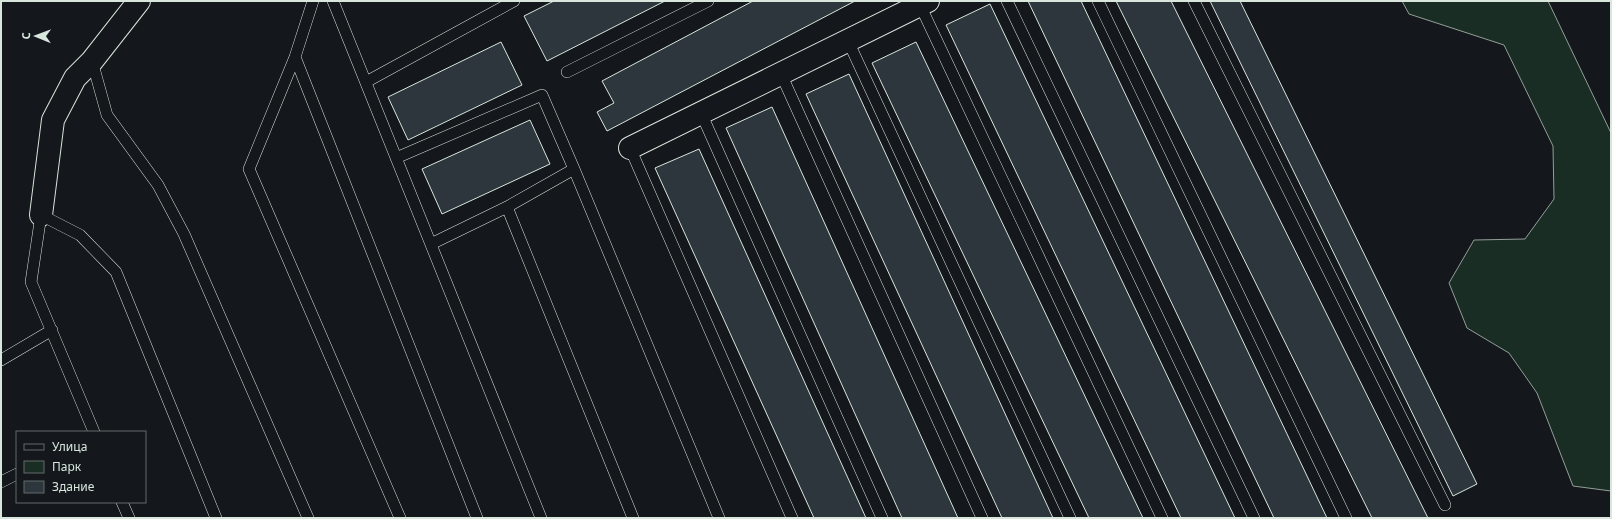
<svg xmlns="http://www.w3.org/2000/svg" width="1612" height="519" font-family="'Noto Sans',sans-serif">
<style>
.green{fill:#1a2d24;stroke:#939e99}
.building{fill:#2c363c;stroke:#d8e6dc}
.lines{fill:none;stroke-linecap:round;stroke-linejoin:round}
.service-casing{stroke:#d8e6dc;stroke-width:12}
.minor-casing{stroke:#d8e6dc;stroke-width:24}
.service{stroke:#14181c;stroke-width:11}
.minor{stroke:#14181c;stroke-width:22}
</style>
<rect width="100%" height="100%" fill="#14181c"/>
<path class="green" d="M1402,1H1548L1611,133V491L1573,486L1537,393L1509,353L1467,328L1449,283L1474,240L1525,239L1554,199L1553,146L1504,45L1409,14Z"/>
<path class="building" d="M554,1H665L547,61L524,16Z
M753,1H855L607,131L597,112L614,103L602,81Z
M1028,1H1081L1327,518H1274Z
M1116,1H1171L1428,518H1372Z
M1210,1H1240L1477,484L1453,496Z
M990,4L1235,518H1181L946,25Z
M501,42L522,85L408,140L388,97Z
M916,42L1143,518H1089L872,63Z
M849,74L1053,518H1002L806,94Z
M772,107L958,518H902L726,128Z
M530,120L550,164L442,214L422,169Z
M699,149L866,518H814L655,168Z"/>
<g class="lines">
<g class="service-casing">
<path id="service" d="M313,1L295,57L249,169L400,518
M333,1L541,518
M1007,1L1254,518
M1098,1L1346,518
M1194,1L1445,505
M920,5L1162,518
M848,41L1070,518
M295,57L477,518
M92,61L107,115L158,185L184,234L308,518
M567,72L708,1
M781,74L982,518
M366,82L514,1
M701,113L882,518
M630,148L792,518
M396,158L542,95L574,169L719,518
M507,207L633,518
M431,244L507,207L574,169
M1,360L52,330
M94,432L31,282L41,215L80,235L116,272L216,518
M1,482L17,474
M122,502L129,518"/>
</g>
<g class="minor-casing">
<path id="minor" d="M630,148L928,1
M41,215L53,120L75,78L92,61L139,1"/>
</g>
<use href="#service" class="service"/>
<use href="#minor" class="minor"/>
</g>
<rect width="1612" height="519" fill="none" stroke="#d8e6dc" stroke-width="4"/>
<rect x="16" y="431" width="130" height="72" fill="#14181c" stroke="#626a69"/>
<rect x="24" y="444" width="20" height="6" fill="#14181c" stroke="#626a69"/>
<text x="52" y="451" font-size="12" fill="#d8e6dc">Улица</text>
<rect x="24" y="461" width="20" height="12" fill="#1a2d24" stroke="#626a69"/>
<text x="52" y="471" font-size="12" fill="#d8e6dc">Парк</text>
<rect x="24" y="481" width="20" height="12" fill="#2c363c" stroke="#626a69"/>
<text x="52" y="491" font-size="12" fill="#d8e6dc">Здание</text>
<g transform="translate(36 36) rotate(271)" stroke="#14181c" stroke-width="3" paint-order="stroke">
<path d="M0-3L7 15L0 10L-7 15Z" fill="#d8e6dc"/>
<text y="-6" font-size="11" font-weight="bold" text-anchor="middle" fill="#d8e6dc">С</text>
</g>
</svg>
